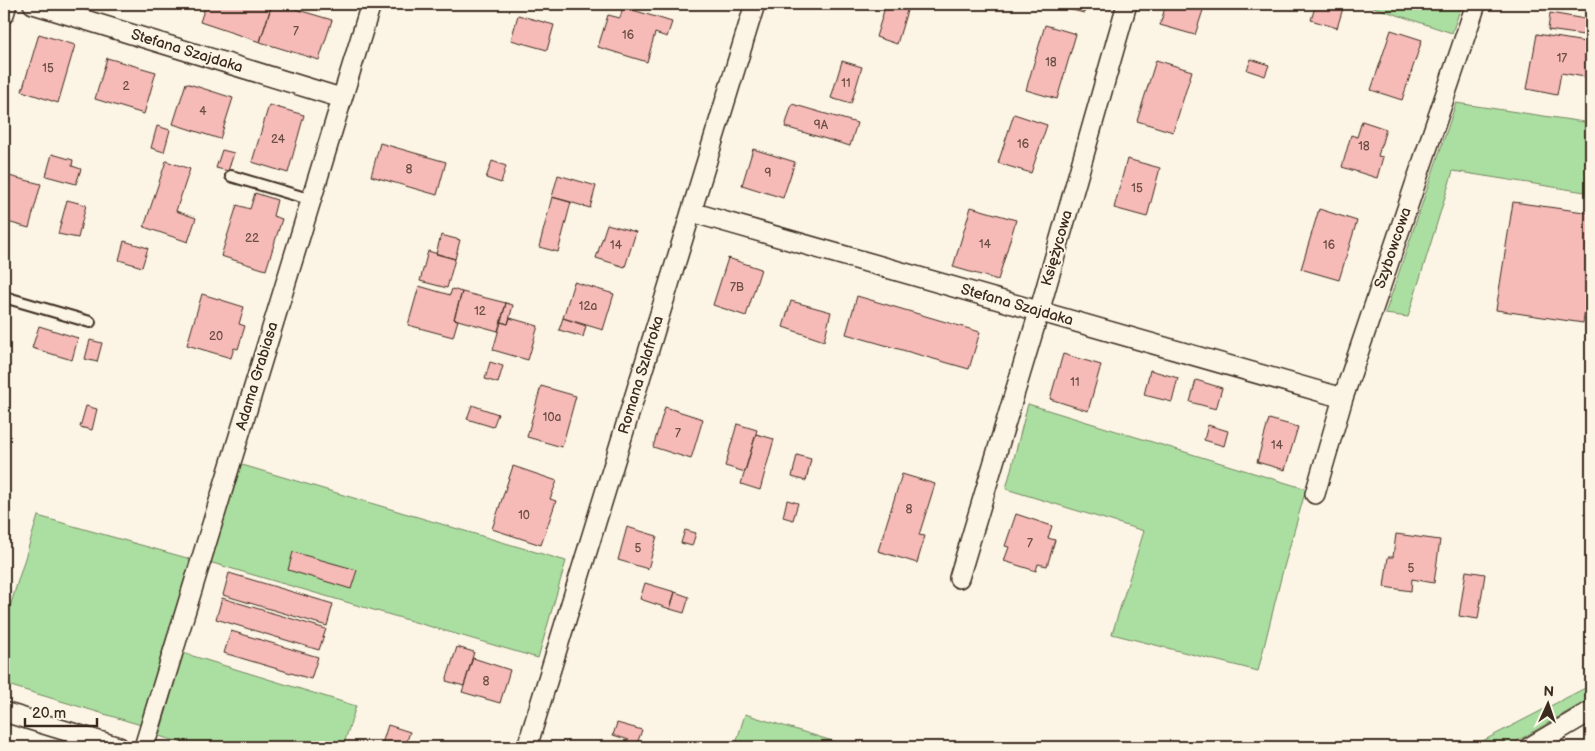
<svg xmlns="http://www.w3.org/2000/svg" width="1595" height="751" font-family="'Balsamiq Sans',sans-serif">
<style>
.green{fill:#abdfa1;stroke:#738460}
.building{fill:#f6bab7;stroke:#3b2a1e}
.lines{fill:none;stroke-linecap:round;stroke-linejoin:round}
.service-casing{stroke:#3b2a1e;stroke-width:14}
.minor-casing{stroke:#3b2a1e;stroke-width:22}
.service{stroke:#fcf5e5;stroke-width:10}
.minor{stroke:#fcf5e5;stroke-width:19}
.labels{text-anchor:middle;dominant-baseline:central;stroke-width:4;stroke-linejoin:round;paint-order:stroke}
.number-label{font-size:12px;fill:#6a4e44}
.street-label{font-size:15px;fill:#3b2a1e;stroke:#fcf5e5}
</style>
<rect width="100%" height="100%" fill="#fcf5e5"/>
<filter id="ink" filterUnits="userSpaceOnUse"><feTurbulence type="fractalNoise" baseFrequency=".02" numOctaves="2"/><feDisplacementMap in="SourceGraphic" scale="10" xChannelSelector="R" yChannelSelector="G"/><feConvolveMatrix kernelMatrix="1 2 1 2 8 2 1 2 1" color-interpolation-filters="sRGB"/></filter>
<g filter="url(#ink)">
<path class="green" d="M1364,4H1462L1452,33Z
M1456,103L1591,123V193L1453,171L1408,317L1385,314Z
M1028,404L1306,489L1282,574L1258,671L1112,634L1144,531L1006,489Z
M239,464L566,561L538,658L209,562Z
M38,516L194,560L141,725L4,684V626Z
M183,653L356,706L343,747H195L159,736Z
M1591,685V698L1507,747H1471Z
M745,714L852,747H735Z"/>
<path class="building" d="M206,4H272L260,42L200,22Z
M272,4H278L332,20L319,60L260,42Z
M886,4H909L897,44L876,37Z
M1049,4H1087L1084,13Z
M1166,4H1205L1195,35L1160,25Z
M1316,4L1344,5L1337,28L1311,20Z
M623,7L672,22L667,37L655,33L647,62L598,47L608,15L620,18Z
M1550,13L1591,20V36L1548,30Z
M518,15L554,25L547,50L511,40Z
M1045,25L1076,34L1057,99L1026,90Z
M1391,30L1422,40L1402,100L1371,90Z
M39,34L75,45L58,103L22,91Z
M1537,34L1591,43V78L1561,73L1557,95L1527,89Z
M107,58L156,72L144,114L95,99Z
M1251,59L1269,65L1265,76L1247,70Z
M1156,60L1192,71L1173,132L1137,121Z
M842,61L862,67L851,104L831,98Z
M186,83L233,98L220,139L173,124Z
M792,104L857,123L850,146L785,127Z
M269,105L304,115L288,173L252,162Z
M1014,114L1047,125L1031,173L998,163Z
M1362,121L1386,129L1378,156L1383,157L1377,178L1342,167L1351,135L1357,137Z
M157,126L170,130L164,152L151,148Z
M380,143L446,162L437,195L371,176Z
M753,149L795,162L783,198L742,185Z
M222,150L234,153L228,171L216,168Z
M52,154L73,160L72,166L81,169L76,184L46,176Z
M1127,159L1160,168L1147,217L1114,208Z
M166,161L190,169L176,211L196,218L188,242L144,227Z
M492,161L506,166L501,183L486,178Z
M558,175L596,186L590,208L552,197Z
M9,176L41,184L29,228L4,221V196Z
M255,193L277,200L273,216L282,219L266,270L221,256L237,205L250,209Z
M552,197L571,202L558,252L539,247Z
M67,200L86,205L78,238L58,234Z
M1513,202L1591,213V270L1583,323L1496,310Z
M971,207L1016,220L998,280L953,267Z
M1319,209L1357,221L1339,280L1301,269Z
M607,224L636,232L625,267L596,258Z
M441,235L460,240L455,259L436,254Z
M124,241L148,248L142,267L119,260Z
M428,251L455,259L447,288L420,281Z
M728,258L761,269L746,316L713,305Z
M574,282L614,294L603,330L563,318Z
M419,286L450,295L452,289L462,292L454,319L458,320L453,337L408,325Z
M462,292L506,303L498,331L454,319Z
M202,294L244,307L239,324L245,326L238,349L234,348L231,358L187,345Z
M857,296L980,332L969,369L846,334Z
M791,301L831,312L824,341L783,327Z
M506,303L513,305L508,324L501,322Z
M510,318L538,326L528,360L493,350L501,322L508,324Z
M563,318L586,326L583,337L559,330Z
M39,326L78,338L72,360L32,348Z
M90,340L102,343L97,362L85,359Z
M1063,354L1101,365L1088,411L1050,399Z
M490,362L503,366L498,383L485,379Z
M1150,370L1178,378L1172,402L1144,395Z
M1196,380L1222,388L1216,409L1190,402Z
M541,386L576,396L562,447L527,437Z
M472,405L498,414L493,427L467,419Z
M86,406L97,409L92,430L80,427Z
M665,407L703,419L691,459L653,447Z
M1269,419L1298,427L1285,470L1257,462Z
M737,424L757,430L745,472L725,466Z
M1208,425L1228,431L1224,446L1204,440Z
M756,434L774,439L760,490L741,484Z
M797,455L811,459L806,481L792,477Z
M513,466L557,481L550,499L556,501L541,545L492,529Z
M902,474L935,484L919,535L925,536L917,563L878,551Z
M787,500L798,503L793,520L783,517Z
M1016,514L1052,526L1048,538L1055,540L1047,566L1038,564L1036,571L1004,561L1009,547L1005,546Z
M627,527L657,536L648,569L618,560Z
M685,530L696,533L692,546L681,543Z
M1396,534L1440,540L1434,583L1412,579L1411,591L1384,587L1388,557H1393Z
M293,552L357,570L351,589L288,570Z
M1466,571L1485,574L1478,619L1459,616Z
M229,573L333,604L327,626L223,595Z
M645,583L675,592L670,609L640,599Z
M675,592L689,597L684,613L670,609Z
M222,598L326,629L319,650L216,619Z
M231,631L318,657L311,679L224,653Z
M457,647L474,652L464,686L446,681Z
M473,658L510,670L500,703L462,692Z
M617,723L642,730L638,741L658,747H636L628,745L629,740L613,735Z
M388,725L410,732L405,747H381Z"/>
<g class="lines">
<g class="service-casing">
<path id="service" d="M231,176L312,200
M4,297L90,322"/>
</g>
<g class="minor-casing">
<path id="minor" d="M33,4L341,98
M4,14L7,4
M691,212L1343,398
M1315,494L1343,398L1476,4
M959,578L1039,312L1127,4
M4,712L119,747
M144,747L371,4
M527,747L755,4
M1530,747L1591,711"/>
</g>
<use href="#service" class="service"/>
<use href="#minor" class="minor"/>
</g>
</g>
<g class="labels">
<g class="number-label">
<text x="296" y="31">7</text>
<text x="628" y="35">16</text>
<text x="1562" y="58">17</text>
<text x="1051" y="62">18</text>
<text x="48" y="68">15</text>
<text x="846" y="83">11</text>
<text x="126" y="86">2</text>
<text x="203" y="111">4</text>
<text x="821" y="125">9A</text>
<text x="278" y="139">24</text>
<text x="1023" y="144">16</text>
<text x="1364" y="146">18</text>
<text x="409" y="169">8</text>
<text x="768" y="173">9</text>
<text x="1137" y="188">15</text>
<text x="252" y="238">22</text>
<text x="985" y="244">14</text>
<text x="616" y="245">14</text>
<text x="1329" y="245">16</text>
<text x="737" y="287">7B</text>
<text x="588" y="306">12a</text>
<text x="480" y="311">12</text>
<text x="216" y="336">20</text>
<text x="1075" y="382">11</text>
<text x="552" y="417">10a</text>
<text x="678" y="433">7</text>
<text x="1277" y="445">14</text>
<text x="909" y="509">8</text>
<text x="524" y="515">10</text>
<text x="1030" y="543">7</text>
<text x="638" y="548">5</text>
<text x="1411" y="568">5</text>
<text x="486" y="681">8</text>
</g>
<g class="street-label">
<text transform="translate(187 51) rotate(17)">Stefana Szajdaka</text>
<text transform="translate(1057 248) rotate(-74)">Księżycowa</text>
<text transform="translate(1393 248) rotate(-71)">Szybowcowa</text>
<text transform="translate(1017 305) rotate(16)">Stefana Szajdaka</text>
<text transform="translate(641 375) rotate(-73)">Romana Szlafroka</text>
<text transform="translate(257 376) rotate(-73)">Adama Grabiasa</text>
</g>
</g>
<rect width="1595" height="751" fill="none" stroke="#fcf5e5" stroke-width="20"/>
<rect x="10" y="10" width="1575" height="731" fill="none" stroke="#3b2a1e" stroke-width="2" filter="url(#ink)"/>
<g transform="translate(1548 704) rotate(3)" stroke="#fcf5e5" stroke-width="4" paint-order="stroke">
<path d="M0-4L9 19L0 12L-9 19Z" fill="#3b2a1e"/>
<text y="-8" font-size="14" font-weight="bold" text-anchor="middle" fill="#3b2a1e">N</text>
</g>
<path d="M25 718v8h72v-8" fill="none" stroke="#3b2a1e" stroke-width="2.5"/>
<text x="32" y="718" font-size="15" fill="#3b2a1e" stroke="#fcf5e5" stroke-width="4" paint-order="stroke">20 m</text>
</svg>
